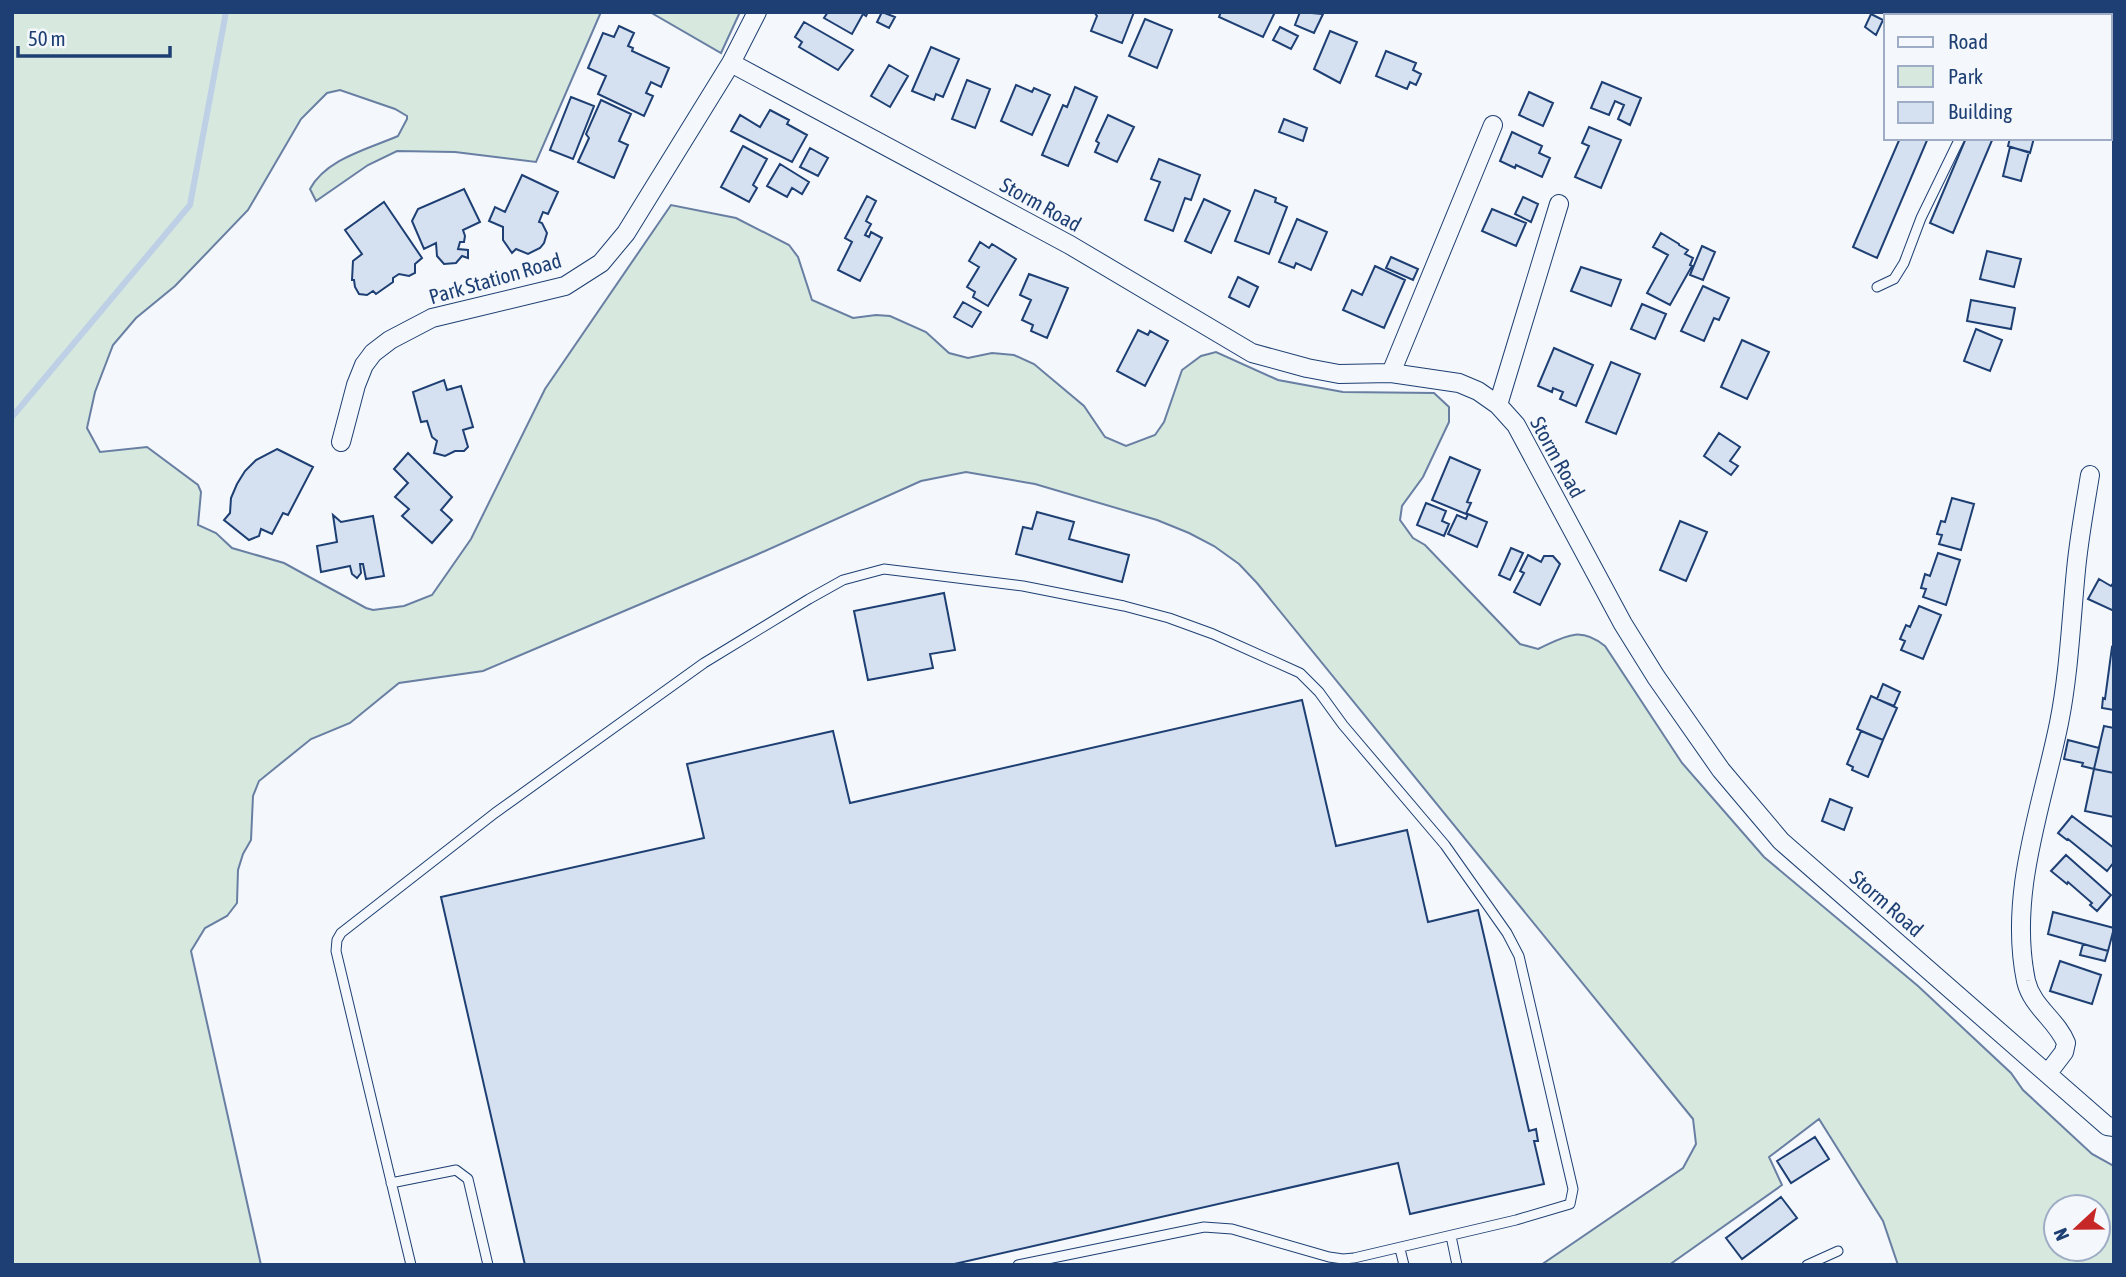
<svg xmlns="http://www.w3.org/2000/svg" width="2126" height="1277" font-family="'Asap Condensed',sans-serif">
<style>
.green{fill:#d7e8df;stroke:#687fa3;stroke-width:2;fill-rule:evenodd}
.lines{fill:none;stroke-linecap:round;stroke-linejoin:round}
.stream{stroke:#bed0e5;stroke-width:6}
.building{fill:#d5e0f0;stroke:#1d3f73;stroke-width:2}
.service-casing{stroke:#1d3f73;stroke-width:11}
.minor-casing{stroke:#1d3f73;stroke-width:20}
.service{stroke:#f4f7fb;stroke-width:9}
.minor{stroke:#f4f7fb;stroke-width:18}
.labels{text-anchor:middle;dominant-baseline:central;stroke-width:5;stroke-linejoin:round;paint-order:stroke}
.street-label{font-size:21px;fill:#1d3f73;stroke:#f4f7fb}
</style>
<rect width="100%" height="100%" fill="#f4f7fb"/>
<path class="green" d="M12,12H601L536,162L455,152L397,151L368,165L316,201L310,189C326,159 368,149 398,136L407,119V116L395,109L340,90L327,93L301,119L248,210L175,286L136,318L113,345L95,392L87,428L100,452L147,447L198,485L201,492L198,525L216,533L232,548L284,563L366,608L373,610L404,606L432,595L471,539L545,389L671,205L736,218L789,245L798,257L812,300L853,318L876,315L890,316L926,332L949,353L968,358L992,353L1014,355L1034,364L1084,406L1105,437L1126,446L1155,435L1164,422L1182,370L1201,356L1216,352L1278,380L1343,392L1434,393L1449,407V422L1423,477L1402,506L1400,520L1413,538L1425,545L1520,644L1538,649C1564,637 1579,625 1605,646L1682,763L1764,857L1918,986L2011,1073L2023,1090L2092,1154L2114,1166V1265H1898L1883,1221L1819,1119L1769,1157L1782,1185L1669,1265H1541L1683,1168L1696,1144L1693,1119L1257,583L1239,564L1214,546L1189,533L1157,520L1035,484L966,472L921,481L756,555L483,671L399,683L350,723L311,739L259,781L253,796L251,840L243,854L238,870L237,903L227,916L205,928L191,951L261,1265H12ZM2098,1207V1249H2056V1207Z
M650,12H740L721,53Z"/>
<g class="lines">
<path class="stream" d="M12,417L190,205L226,12"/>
</g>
<path class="building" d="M828,12H868L866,16L863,14L852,34L824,18Z
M882,12L895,17L889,28L877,22Z
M1094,12H1134L1122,43L1091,31L1097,16Z
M1221,12H1275L1263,37L1219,17Z
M1300,12L1323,14L1314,33L1295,25Z
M1871,14L1883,20L1876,35L1865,27Z
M1145,19L1172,30L1157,68L1129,56Z
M804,22L853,50L838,70L799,47L802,42L795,37Z
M619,26L634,33L628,46L633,48L632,51L669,68L661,87L651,82L646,93L653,96L644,116L598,94L606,76L588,68L603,33L614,37Z
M1280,27L1298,36L1291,49L1273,40Z
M1330,31L1357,42L1340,83L1314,69Z
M931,47L959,59L943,97L936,94L934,100L912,91Z
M1386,51L1416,63L1413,70L1421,74L1416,85L1410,82L1407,89L1376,76Z
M889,65L908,76L890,107L871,96Z
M967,80L990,89L975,128L952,119Z
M1602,82L1641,98L1630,125L1618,119L1624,105L1615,101L1609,115L1591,108Z
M1016,85L1032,92L1034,88L1050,95L1032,135L1001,121Z
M1075,87L1097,97L1068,166L1042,155L1063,105L1067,107Z
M1529,92L1553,103L1543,126L1519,115Z
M571,97L594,106L573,159L550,150Z
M601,100L631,114L619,141L628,145L614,178L578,162L589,138L586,134Z
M770,110L789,120L787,124L807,135L792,162L731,131L740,115L760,127Z
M1108,115L1134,127L1117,162L1095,152L1099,143L1096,141Z
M1284,119L1307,128L1303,141L1279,132Z
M1589,127L1621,140L1601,188L1575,177L1589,146L1582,143Z
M1512,132L1542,146L1539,153L1550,158L1542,177L1516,165L1515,168L1500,161Z
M1900,138H1928L1877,258L1853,247Z
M1966,138H1993L1953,233L1930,223Z
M2010,138H2034L2030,153L2008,146Z
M743,146L767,159L753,185L757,188L749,202L721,187Z
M2010,147L2029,152L2021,181L2003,176Z
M810,148L828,158L818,176L800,167Z
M1159,159L1200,175L1191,200L1185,198L1173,231L1145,220L1160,182L1151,179Z
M780,164L809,182L802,194L792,188L787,197L767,186Z
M522,175L558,192L548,214L543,212L539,222L542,223L547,233L544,243L540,248L528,254L516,249L512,253L503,240V227L489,221L495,207L505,212Z
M464,189L480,222L463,230L465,236L464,242H460L458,249L468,250V258L462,256L456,263L444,264L437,256L436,243L424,249L412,221L418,209Z
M1255,190L1276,198L1275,202L1287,207L1269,254L1235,241Z
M867,196L876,201L866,221L871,224L865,235L869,237L871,232L882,238L860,281L838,270L852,242L845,238Z
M1523,197L1538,204L1531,222L1515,214Z
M1204,199L1230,211L1211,253L1185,241Z
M384,202L422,258L415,264V273L409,276L399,274L393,278V282L376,294L373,291L367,295L359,294L355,287L354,280H352L353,261L362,254L345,230Z
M1492,209L1526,223L1516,246L1482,231Z
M1297,219L1327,232L1311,270L1296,263L1294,268L1279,262Z
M1661,233L1679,244V245L1688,250L1685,254L1693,258L1690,265L1692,266L1670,305L1647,293L1668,255L1653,247Z
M980,242L989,248L992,244L1016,259L988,306L973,297L975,292L967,287L979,267L969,261Z
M1702,246L1715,252L1703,280L1690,275Z
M1987,251L2021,259L2014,287L1980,279Z
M1391,257L1418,269L1413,280L1386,268Z
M1375,266L1405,280L1384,328L1343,310L1352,290L1362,295Z
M1581,267L1621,280L1611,306L1571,291Z
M1029,274L1068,288L1047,338L1031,331L1033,325L1022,320L1031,300L1020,295Z
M1238,277L1258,287L1249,307L1229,297Z
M1703,286L1729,298L1719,320L1714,318L1704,341L1681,331Z
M1971,300L2015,308L2011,329L1967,321Z
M963,302L981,312L972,327L954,317Z
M1642,304L1666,314L1655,339L1631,329Z
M1976,329L2002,340L1990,371L1964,361Z
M1138,330L1148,335L1150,331L1168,341L1145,386L1117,371Z
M1742,340L1769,352L1747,399L1721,387Z
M1554,348L1593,365L1576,406L1560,399L1563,392L1553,388L1552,392L1538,386Z
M1611,362L1640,374L1616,434L1586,422Z
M444,380L447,390L461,386L473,427L463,430L468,447L464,451H455L445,456L434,453L437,441L432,437L427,421L421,422L413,392Z
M1719,433L1740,447L1730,461L1738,466L1731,475L1704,456Z
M277,449L313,467L288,515L283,513L272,534L261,529L259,536L249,540L224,520L230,513L231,498L237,484L245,471L256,460Z
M408,453L452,497L441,510L452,520L432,543L402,516L409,509L395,497L408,483L394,469Z
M1450,457L1480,470L1467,502L1471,503L1466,514L1432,500Z
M1952,498L1974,504L1961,550L1939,544L1942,535L1937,534L1941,521L1945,522Z
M1426,503L1446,511L1442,521L1449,524L1444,536L1417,525Z
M1037,512L1074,522L1069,539L1129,555L1122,582L1016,554L1023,527L1032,529Z
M1468,514L1487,522L1477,547L1448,534L1457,515L1466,519Z
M333,515L341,522L373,516L384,576L366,579L363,564H360L361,573L357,578L352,574L350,566L321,572L317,546L337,542Z
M1680,521L1707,532L1686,581L1660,570Z
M1511,548L1523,553L1510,580L1499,575Z
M1938,553L1960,560L1946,605L1923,597L1926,589L1921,588L1925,574L1930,576Z
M1528,555L1541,562L1544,556H1553L1560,564L1540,605L1514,592L1524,573L1520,571Z
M2099,579L2111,586L2114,582V611L2088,599Z
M944,593L955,650L930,654L933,668L868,680L854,611Z
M1919,606L1941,615L1923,659L1901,650L1905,641L1900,639L1906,625L1910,627Z
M2112,647L2114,648V710L2102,708L2103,698L2105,699Z
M1883,684L1900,692L1894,706L1877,699Z
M1871,696L1897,708L1883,740L1857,729Z
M1302,700L1336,846L1407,830L1428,922L1478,910L1529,1131L1536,1129L1538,1141H1534L1544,1184L1410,1214L1398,1163L950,1265H525L441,897L704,838L687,764L833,731L850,803Z
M2104,726L2114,728V773L2094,769Z
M1861,731L1883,740L1868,777L1852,770L1853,767L1847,764Z
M2068,740L2099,748L2094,769L2082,766L2083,763L2064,759Z
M2094,769L2114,773V817L2085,811Z
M1830,799L1852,808L1844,830L1822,821Z
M2072,816L2114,848V862L2107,871L2068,839L2067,840L2058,833Z
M2066,855L2111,895L2097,911L2090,905L2092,903L2068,882L2067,884L2051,871Z
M2053,912L2114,928L2108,951L2048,934Z
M2083,944L2108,951L2105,961L2080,955Z
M2060,961L2101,975L2092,1004L2050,991Z
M1815,1137L1829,1159L1791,1183L1777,1161Z
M1781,1197L1797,1218L1742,1259L1726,1238Z"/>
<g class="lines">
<g class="service-casing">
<path id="service" d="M2020,16L2022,12
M2093,16L2094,15
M1877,287L1894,279L1904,263L1921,218L1960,138
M391,1183L456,1170L468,1179L488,1265
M1451,1236L1457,1265
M1400,1249L1404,1265
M411,1265L336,951L337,940L341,933L495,813L704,663L809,599L843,580L884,569L1023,586L1124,606L1169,618L1213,634L1300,673L1319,692L1343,725L1445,845L1507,933L1519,956L1573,1189L1570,1204L1516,1220L1354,1258L1343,1259L1329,1257L1232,1229L1204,1227L1018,1265
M1807,1265L1838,1251"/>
</g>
<g class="minor-casing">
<path id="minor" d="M2050,12L2051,16
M731,63L1070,245L1252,353L1307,368L1339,374L1391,373L1459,383L1478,391L1498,405L1516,425L1623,624L1656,677L1721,770L1781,841L2107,1126L2114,1127
M2110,68L2114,69
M1391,373L1493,125
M1498,405L1559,204
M341,442L356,385L364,365L373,353L390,340L432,318L565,286L601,263L626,233L731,63L757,12
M2048,1073L2064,1052L2066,1043C2057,1020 2032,1007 2026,981C2008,894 2042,807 2059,723C2069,673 2071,621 2076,570C2079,538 2085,506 2090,475"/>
</g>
<use href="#service" class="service"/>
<use href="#minor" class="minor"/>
</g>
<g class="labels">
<g class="street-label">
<text transform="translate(1041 204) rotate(29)">Storm Road</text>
<text transform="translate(495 278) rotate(-16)">Park Station Road</text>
<text transform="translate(1558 457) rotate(61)">Storm Road</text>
<text transform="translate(1887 903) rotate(41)">Storm Road</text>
</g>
</g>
<rect width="2126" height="1277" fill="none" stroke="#1d3f73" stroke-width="28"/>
<rect x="1884" y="14" width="228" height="126" fill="#f4f7fb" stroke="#9eadc5" stroke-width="2"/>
<rect x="1898" y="37" width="35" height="10" fill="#f4f7fb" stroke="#9eadc5" stroke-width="2"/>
<text x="1948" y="49" font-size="21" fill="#1d3f73">Road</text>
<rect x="1898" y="66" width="35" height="21" fill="#d7e8df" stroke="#9eadc5" stroke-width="2"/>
<text x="1948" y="84" font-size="21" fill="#1d3f73">Park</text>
<rect x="1898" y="102" width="35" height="21" fill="#d5e0f0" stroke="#9eadc5" stroke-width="2"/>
<text x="1948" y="119" font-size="21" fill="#1d3f73">Building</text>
<g transform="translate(2077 1228) rotate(248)"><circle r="33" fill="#f4f7fb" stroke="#9eadc5" stroke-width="2"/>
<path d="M0-5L12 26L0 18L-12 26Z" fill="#c62828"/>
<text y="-10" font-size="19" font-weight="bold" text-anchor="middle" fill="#1d3f73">N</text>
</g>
<path d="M18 46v10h152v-10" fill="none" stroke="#1d3f73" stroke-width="3.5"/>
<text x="28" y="46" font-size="21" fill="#1d3f73" stroke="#f4f7fb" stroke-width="5" paint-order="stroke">50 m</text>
</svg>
